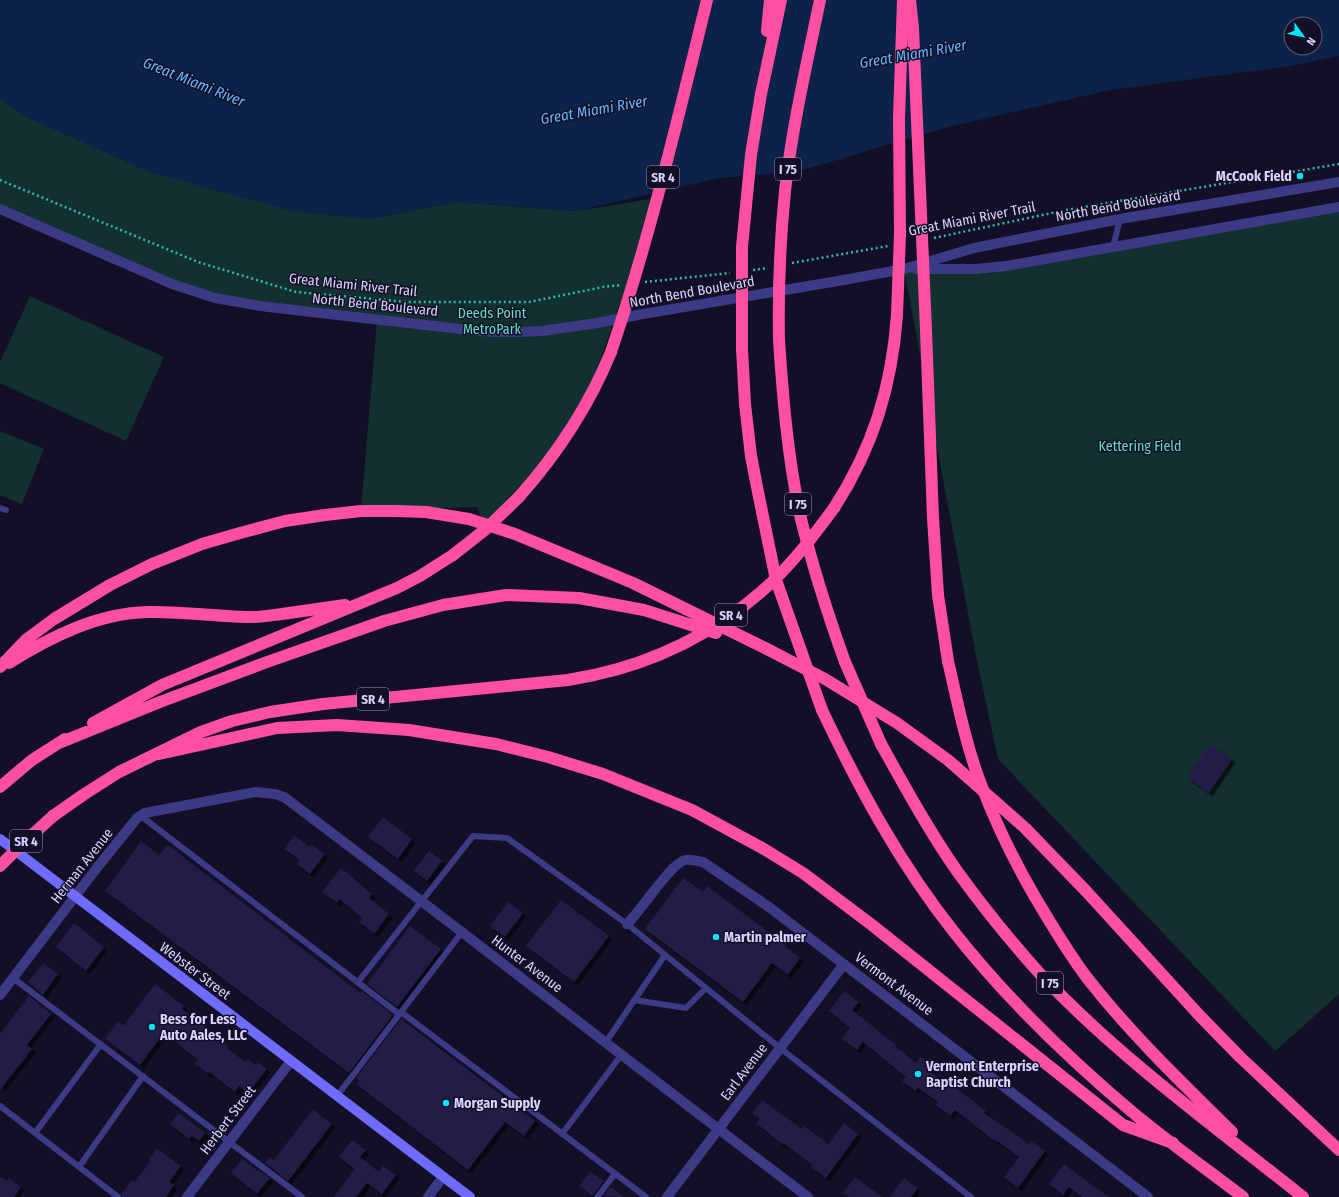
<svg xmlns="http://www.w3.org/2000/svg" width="1339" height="1197" font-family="'Fira Sans Condensed',sans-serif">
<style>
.green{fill:#12302f}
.water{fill:#0c2248;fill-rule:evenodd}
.building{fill:#241b47;filter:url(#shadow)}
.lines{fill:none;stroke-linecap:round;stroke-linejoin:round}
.path{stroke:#2fb8b0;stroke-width:2.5;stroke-dasharray:2 3;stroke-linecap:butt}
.lane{stroke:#3d3a85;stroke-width:6}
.street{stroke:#3d3a85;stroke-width:10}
.secondary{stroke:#6f6bff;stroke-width:10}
.highway{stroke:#ff4fa3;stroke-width:12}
.highway-bridge{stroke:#ff4fa3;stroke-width:12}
.poi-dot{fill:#00e5ff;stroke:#130f26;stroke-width:1.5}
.labels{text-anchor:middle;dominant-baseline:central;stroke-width:3;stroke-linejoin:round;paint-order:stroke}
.shield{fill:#130f26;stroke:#9e99be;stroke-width:1}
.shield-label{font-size:13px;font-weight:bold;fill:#d9d4ff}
.poi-label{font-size:14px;font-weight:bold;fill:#d9d4ff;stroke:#130f26;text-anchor:start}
.street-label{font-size:14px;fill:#d9d4ff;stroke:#130f26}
.park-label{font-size:14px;fill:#5fe0c0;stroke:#130f26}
.water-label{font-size:15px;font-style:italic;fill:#62b6ff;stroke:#130f26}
</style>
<defs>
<filter id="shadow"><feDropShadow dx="3.5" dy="3.5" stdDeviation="0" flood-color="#0009"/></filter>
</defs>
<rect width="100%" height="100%" fill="#130f26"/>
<path class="green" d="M0,100L28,118L370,219L455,202L576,211L657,198L582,412L486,529L477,507L361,511L377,320L215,298L0,209Z
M1339,207V994L1275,1051L998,759L976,656L904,269H975Z
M30,296L164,357L126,441L0,383V362Z
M0,431L44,449L22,504L0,495Z"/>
<path class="water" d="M0,0H1339V56L1291,66L1110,90L948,127L800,171L720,178L576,211L455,202L370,219L295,212L149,172L28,118L0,100ZM1291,24H1315V48H1291Z"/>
<path class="building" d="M1210,744L1232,759L1209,793L1187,778Z
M383,817L412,839L398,859L368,837Z
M294,835L310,847L311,844L325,854L310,874L297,864L300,860L284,849Z
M141,841L159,855L168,845L360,993L362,991L393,1015L349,1073L105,891Z
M429,851L442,861L427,881L414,871Z
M341,868L372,894L369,898L389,914L374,934L359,922L362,918L339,899L337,903L322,892Z
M683,878L703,892L707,886L786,945L785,946L800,958L788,975L772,963L743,1002L645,929Z
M561,900L609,936L574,982L526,946Z
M508,902L523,913L505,937L490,926Z
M74,923L104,947L86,971L56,947Z
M410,926L441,949L397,1007L367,984Z
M43,963L58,974L43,995L28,982Z
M155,984L184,1006L182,1009L215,1035L214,1036L229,1047L227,1048L245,1062L248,1059L256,1065L258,1062L267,1069L248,1093L239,1086L235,1092L209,1072L208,1074L195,1064L198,1060L164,1033L140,1065L105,1039L118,1021L123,1026Z
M844,991L859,1002L852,1010L896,1045L895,1046L916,1063L921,1057L934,1067L930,1071L950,1087L952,1085L986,1111L984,1113L1029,1144L1031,1141L1045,1151L1018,1188L1004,1177L1019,1157L997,1141L996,1142L955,1110L950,1116L936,1105L938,1102L918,1088L915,1091L902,1081L906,1077L863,1042L857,1050L842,1039L850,1028L829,1011Z
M29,996L51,1014L27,1045L32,1049L0,1090V1034Z
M401,1019L535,1121L524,1136L505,1122L468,1170L356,1084L359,1081L356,1078Z
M762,1100L802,1129L804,1126L828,1144L844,1123L858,1134L826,1178L811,1167L812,1165L783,1143L782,1144L756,1123L759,1119L752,1114Z
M313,1109L332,1124L288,1181L265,1163L269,1157L274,1160Z
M179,1113L205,1133L199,1141L192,1136L189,1139L170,1124Z
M352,1140L366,1150L360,1157L379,1172L383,1166L396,1175L382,1194L367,1183L356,1197H334L355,1169L339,1157Z
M157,1148L181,1166L169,1182L174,1185L166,1197H122L121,1194L132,1180L135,1182L150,1161L148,1160Z
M242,1159L258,1171L259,1170L270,1178L257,1194L231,1173Z
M1064,1164L1089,1183L1109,1197H1082L1069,1187L1063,1195L1049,1184Z
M590,1171L604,1181L592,1196L579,1186Z
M0,1176L7,1181L9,1178L21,1187L14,1197H0Z
M855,1177L882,1197H849L843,1193Z
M904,1178L918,1188L911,1197H890Z
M611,1187L625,1197L603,1196Z"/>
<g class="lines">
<path class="path" d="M0,180L198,262L296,292L408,302H529L603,287L621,285
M934,238L1066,210L1339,164
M792,263L888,246
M753,270L768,268
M645,282L730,273"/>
<path class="lane" d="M1113,247L1120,219
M0,508L6,510
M141,816L399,1014
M13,978L302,1197
M358,982L473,836L507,838L627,924L780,1048L971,1197
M634,1000L686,1008L706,988
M401,1012L646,1197
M606,1042L665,955
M337,1096L462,932
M0,1106L118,1197
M35,1133L101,1044
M562,1134L622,1054
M79,1167L143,1076
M597,1197L615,1174"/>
<path class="street" d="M0,209L172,284L215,298L260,306L346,316L461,329L493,332H517L542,331L597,323L643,314L838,281L904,269L974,248L1120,219L1339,182
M916,269H975L1006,266L1339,207
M627,924C641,911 670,864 685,860C690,859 698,861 703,862L769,907L1148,1197
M0,995L96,869L137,818L145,813L256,792L275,794L284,797C460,929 633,1065 808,1197
M187,1197L291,1061
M428,1197L443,1177
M667,1197L844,964"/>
<path class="secondary" d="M0,839L470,1197"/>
<path class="highway" d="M767,31L770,0
M761,94L781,0
M899,118L903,0
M926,330L933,518L938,595L948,661
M779,340C783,400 788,460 801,519C813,568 828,615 845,662
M742,349L745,404L751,456L758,492L776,580L794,631
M519,497C558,453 589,406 611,352
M834,508C873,448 892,386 897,315
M9,663C50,637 98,613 148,612C183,611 219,617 254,617C263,617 273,615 282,614C303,611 324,608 345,605
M0,667L27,639L54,619L110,585L152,564L202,544L240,533L285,521L325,515L361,511H396L426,512L469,519L515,534L633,583L767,649L825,679L897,723L948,760L1025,828L1086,891L1200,1016L1240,1057L1339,1150
M822,710C859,788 900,864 954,932C1006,998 1067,1057 1131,1111C1167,1141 1205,1168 1243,1197
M93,723L162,685L397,588L420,576L453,555
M59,743L160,702L267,662L384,621L443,605L506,595L579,598L644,610L716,633
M881,744C905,787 929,831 957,871C983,907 1012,943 1042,976C1121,1059 1214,1126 1303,1197
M159,754L277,728L337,725L409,730L496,744L548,757L603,774L692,810L764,849L803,873L872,925L1123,1125L1173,1143
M0,787L32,760L65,739
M53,816L83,795L119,772L201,732L232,721L270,712L323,704L568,680L594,675
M1035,897C1052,925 1068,953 1088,979C1131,1034 1182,1083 1232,1132"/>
<path class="highway-bridge" d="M910,0L913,28L926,330
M897,315L900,234L899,118
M779,340C778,290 780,241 785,191C792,127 807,63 820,0
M742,349V247L751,155L761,94
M611,352C650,237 678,118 707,0
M453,555L486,529L519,497
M794,631L822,710
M948,661C957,700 965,741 979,779C994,820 1013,859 1035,897
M845,662L881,744
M594,675C655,662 714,633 761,592C789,568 812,538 834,508
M0,866L18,848L53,816"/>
</g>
<g class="poi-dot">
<circle cx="1300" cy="176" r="4"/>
<circle cx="716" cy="937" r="4"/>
<circle cx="152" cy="1027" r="4"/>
<circle cx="918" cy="1074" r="4"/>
<circle cx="446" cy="1103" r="4"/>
</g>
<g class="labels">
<g class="shield">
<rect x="775" y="158" width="26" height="22" rx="3"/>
<rect x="647" y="166" width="32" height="22" rx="3"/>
<rect x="785" y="493" width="26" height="22" rx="3"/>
<rect x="715" y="604" width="32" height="22" rx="3"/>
<rect x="357" y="688" width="32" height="22" rx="3"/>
<rect x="10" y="830" width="32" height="22" rx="3"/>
<rect x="1037" y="972" width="26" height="22" rx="3"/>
</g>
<g class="shield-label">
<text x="788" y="169">I 75</text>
<text x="663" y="177">SR 4</text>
<text x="798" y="504">I 75</text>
<text x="731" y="615">SR 4</text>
<text x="373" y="699">SR 4</text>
<text x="26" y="841">SR 4</text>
<text x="1050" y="983">I 75</text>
</g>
<g class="poi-label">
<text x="1292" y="176" text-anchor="end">McCook Field</text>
<text x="724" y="937">Martin palmer</text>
<text x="160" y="1019">Bess for Less<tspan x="160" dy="16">Auto Aales, LLC</tspan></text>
<text x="926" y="1066">Vermont Enterprise<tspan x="926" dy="16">Baptist Church</tspan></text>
<text x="454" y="1103">Morgan Supply</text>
</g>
<g class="street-label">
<text transform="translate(1118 206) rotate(-10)">North Bend Boulevard</text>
<text transform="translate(972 219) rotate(-11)">Great Miami River Trail</text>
<text transform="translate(353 285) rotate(6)">Great Miami River Trail</text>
<text transform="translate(692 292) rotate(-10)">North Bend Boulevard</text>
<text transform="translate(375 305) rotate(6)">North Bend Boulevard</text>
<text transform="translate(82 866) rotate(-52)">Herman Avenue</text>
<text transform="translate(527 964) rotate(37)">Hunter Avenue</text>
<text transform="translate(195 971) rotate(37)">Webster Street</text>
<text transform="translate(894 984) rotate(37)">Vermont Avenue</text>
<text transform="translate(744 1072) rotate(-53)">Earl Avenue</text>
<text transform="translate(228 1120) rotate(-53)">Herbert Street</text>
</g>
<g class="park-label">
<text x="492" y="313">Deeds Point<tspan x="492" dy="16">MetroPark</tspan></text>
<text x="1140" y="446">Kettering Field</text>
</g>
<g class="water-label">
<text transform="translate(913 54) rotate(-10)">Great Miami River</text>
<text transform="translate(194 82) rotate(22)">Great Miami River</text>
<text transform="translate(594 110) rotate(-10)">Great Miami River</text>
</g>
</g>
<g transform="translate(1303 36) rotate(123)"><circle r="19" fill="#130f26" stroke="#625e7d"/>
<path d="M0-3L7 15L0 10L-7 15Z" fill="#00e5ff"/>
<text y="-6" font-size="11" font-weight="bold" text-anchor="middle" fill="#d9d4ff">N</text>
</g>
</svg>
